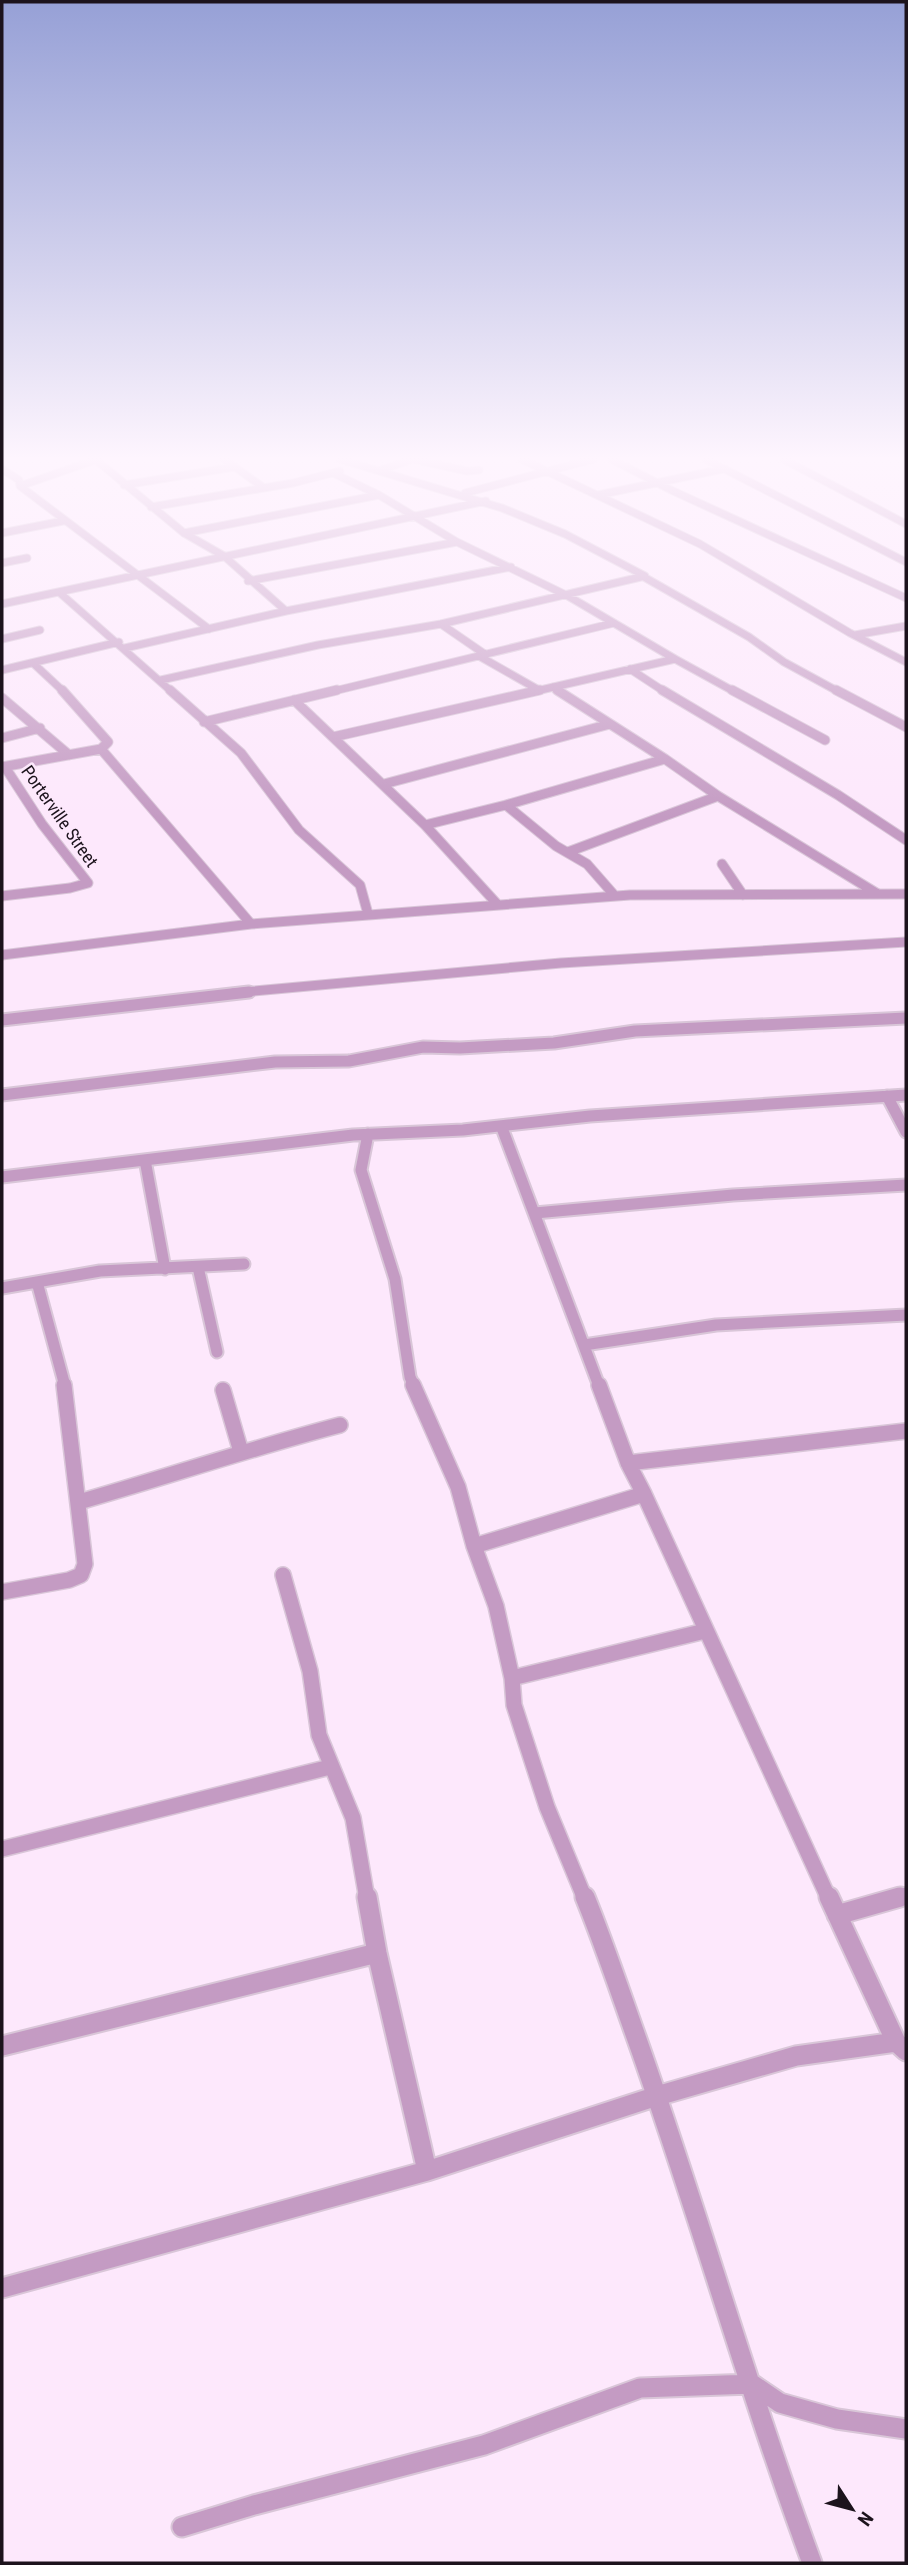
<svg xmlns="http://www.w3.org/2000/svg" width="908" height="2565" font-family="'Roboto Condensed',sans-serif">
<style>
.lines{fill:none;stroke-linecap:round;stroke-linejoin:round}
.minor-far4-casing{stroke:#d9c6d8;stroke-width:9}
.minor-far3-casing{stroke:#d9c6d8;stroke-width:11}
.minor-far2-casing{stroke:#d9c6d8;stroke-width:15}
.minor-far1-casing{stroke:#d9c6d8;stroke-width:18}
.minor-casing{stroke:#d9c6d8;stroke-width:23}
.minor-far4{stroke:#c49bc3;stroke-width:7}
.minor-far3{stroke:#c49bc3;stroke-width:9}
.minor-far2{stroke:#c49bc3;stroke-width:11}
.minor-far1{stroke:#c49bc3;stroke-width:15}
.minor{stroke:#c49bc3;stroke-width:19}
.labels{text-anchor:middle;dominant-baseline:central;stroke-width:5;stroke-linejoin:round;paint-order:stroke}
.far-street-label{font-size:18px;fill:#1c131c;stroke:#fde8fc}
</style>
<rect width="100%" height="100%" fill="#fde8fc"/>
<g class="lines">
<g class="minor-far4-casing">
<path id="minor-far4" d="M95,459L184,533L224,556L286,611
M224,459L264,488
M521,459L700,544L850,633L906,662
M611,459L671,490L906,598
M705,459L906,562
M783,459L906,524
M2,469L19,480L20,486L209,629
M381,470L413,459L467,471L479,470
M333,473L379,495L457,542L568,596L675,659L532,692
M124,485L234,467
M20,486L98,459
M465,493L594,459
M598,495L723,469
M151,507L293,483L340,471
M2,533L63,521
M184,533L379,495
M2,563L27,558
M644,577L749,637L784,662L839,692
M248,581L457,542
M60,593L172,692
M2,604L486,501
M441,624L486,655
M855,635L906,626
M2,639L40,630
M125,648L286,611L511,567
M479,656L537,689
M675,659L735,692
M33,663L64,692
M630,669L665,692
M2,670L119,642
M161,680L318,645L441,624L645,576L565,534L502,508L339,459
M553,687L560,692
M330,692L614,623"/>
</g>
<g class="minor-far3-casing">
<path id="minor-far3" d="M170,690L241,753L299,830L360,885L368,914
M662,690L838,795L906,840
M732,690L825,740
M836,690L906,727
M2,698L69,755
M294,700L425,825L498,905
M204,722L337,690
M333,737L540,690
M2,738L40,728
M101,749L251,924
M665,759L718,796L878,894
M2,767L101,749L108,742L62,690
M384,784L610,724
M506,805L556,846L587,864L615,896
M425,825L506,805L665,759L557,690
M568,852L718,796
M722,864L743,895
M2,896L70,888L88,883L42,824L5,767
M2,955L251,924L630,895L906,894
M233,993L561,963L906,942"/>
</g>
<g class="minor-far2-casing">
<path id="minor-far2" d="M2,1020L249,992
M2,1095L275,1062L349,1061L423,1047L460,1048L554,1043L635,1031L906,1018
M887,1096L906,1132
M502,1128L599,1386
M368,1134L361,1170L395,1279L410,1377L414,1386
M145,1160L165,1269
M2,1177L353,1135L463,1130L590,1116L906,1095
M535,1213L733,1195L906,1185
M198,1267L217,1352
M37,1282L65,1386
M2,1288L100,1271L244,1264
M584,1345L716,1325L906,1315"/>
</g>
<g class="minor-far1-casing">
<path id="minor-far1" d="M413,1385L458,1487L474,1546L496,1606L512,1678L514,1705L547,1807L585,1899
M223,1390L241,1452
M628,1463L906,1431
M644,1494L829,1899
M79,1502C166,1477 252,1448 340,1425
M474,1546L644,1494L628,1463L599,1385
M283,1575L310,1671L319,1735L353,1818L367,1899
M2,1592L69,1580L81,1575L85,1564L64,1385
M512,1678L705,1631
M2,1849L330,1767
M894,1899L906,1895"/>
</g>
<g class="minor-casing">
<path id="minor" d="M367,1897L377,1953L427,2171
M585,1897C603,1941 618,1986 634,2031C697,2207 747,2388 812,2563
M829,1897L896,2042L906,2051
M837,1915L900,1897
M2,2046L377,1953
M2,2288L427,2171L657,2096L796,2056L896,2042
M182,2527L254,2505L484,2445L640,2388L752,2384L780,2403L837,2419L906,2429"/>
</g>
<use href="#minor-far4" class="minor-far4"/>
<use href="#minor-far3" class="minor-far3"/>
<use href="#minor-far2" class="minor-far2"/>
<use href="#minor-far1" class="minor-far1"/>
<use href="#minor" class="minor"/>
</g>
<linearGradient id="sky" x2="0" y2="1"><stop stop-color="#96a0d6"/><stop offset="0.56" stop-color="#fef5fe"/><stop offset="1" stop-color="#fef5fe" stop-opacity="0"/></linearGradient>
<rect width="908" height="818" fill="url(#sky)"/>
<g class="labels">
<g class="far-street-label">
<text transform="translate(60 816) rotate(55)">Porterville Street</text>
</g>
</g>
<rect width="908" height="2565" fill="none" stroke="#1c131c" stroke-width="7"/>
<g transform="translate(852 2509) rotate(126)" stroke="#fde8fc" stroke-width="5" paint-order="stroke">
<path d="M0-5L12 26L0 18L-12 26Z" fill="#1c131c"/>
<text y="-10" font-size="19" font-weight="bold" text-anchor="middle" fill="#1c131c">N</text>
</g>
</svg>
